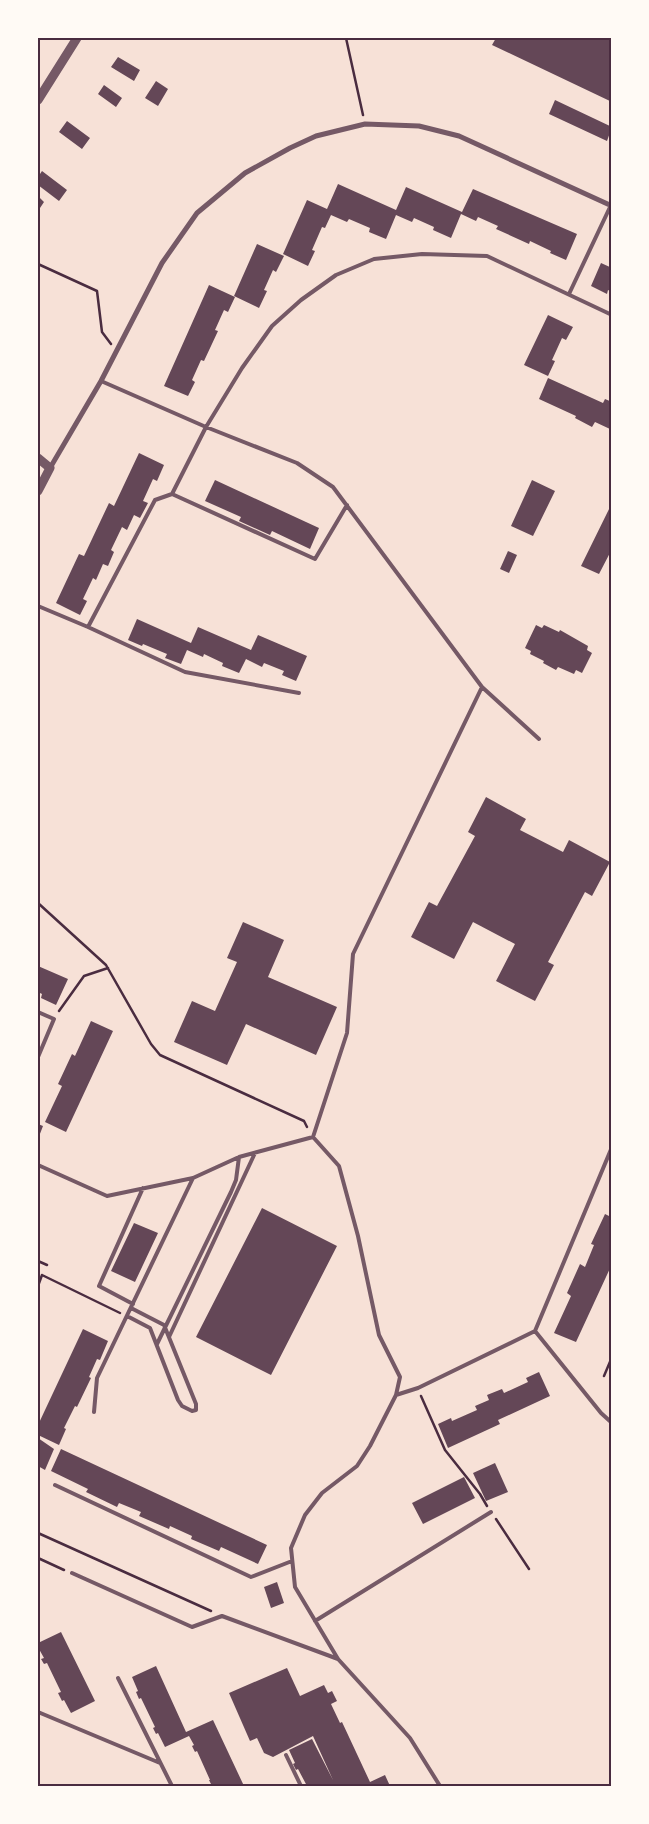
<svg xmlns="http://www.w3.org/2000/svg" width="649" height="1824" font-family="Lato,sans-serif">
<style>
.building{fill:#644757}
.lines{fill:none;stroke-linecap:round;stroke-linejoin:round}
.path{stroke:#4a2c40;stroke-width:2.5}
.service{stroke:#755966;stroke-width:4}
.minor{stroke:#755966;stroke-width:5}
.tertiary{stroke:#755966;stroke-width:9}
.neatline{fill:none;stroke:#4a2c40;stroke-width:2}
</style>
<rect width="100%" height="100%" fill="#f7e1d7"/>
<path class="building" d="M496,38H612V102L492,45Z
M118,57L140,70L134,81L111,67Z
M156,81L168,89L158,106L145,98Z
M104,85L122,98L116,107L98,94Z
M555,100L612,127L607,141L549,114Z
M67,121L90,138L82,149L59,132Z
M42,171L67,190L59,201L38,185V177Z
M338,184L396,210L406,187L462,212L473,189L577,234L566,260L550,253L551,251L530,241L529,244L496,229L498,226L478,217L476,221L461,214L451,238L433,230L434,227L414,218L412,222L396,215L386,239L369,232L370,228L349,219L347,222L331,215L325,228L322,227L312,250L315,251L308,266L283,254L307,200L327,209Z
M38,196L44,202L38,211Z
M257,244L284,256L276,272L273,270L264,290L267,291L259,308L234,296Z
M601,263L612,268V292L608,290L607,294L591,286Z
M209,285L235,297L228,312L224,310L215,330L218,331L204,361L201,360L192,380L195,382L188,396L164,386Z
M548,315L573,327L566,340L562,338L552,360L555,361L548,376L524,365Z
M548,378L603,403L605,399L612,402V425L610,429L595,422L592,427L575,418L576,416L539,399Z
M139,453L164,465L157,481L153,479L143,501L148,503L140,518L134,515L127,530L122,527L111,550L114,552L108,566L103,564L96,580L93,578L83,599L87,601L80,615L56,603L79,554L84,556L109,503L114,506Z
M215,480L319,528L310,549L272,531L270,535L239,521L241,517L205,501Z
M532,480L555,491L533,536L511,526Z
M612,503V549L599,574L581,566Z
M508,551L517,555L509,573L500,569Z
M137,619L191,643L198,627L251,650L258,635L307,656L296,681L282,675L284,671L264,663L262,667L246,659L239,673L222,666L223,663L204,654L203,657L187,650L181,664L165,658L167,654L143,644L142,646L128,640Z
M536,625L542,628L544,625L559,632L560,630L588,646L587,650L592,653L582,673L576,670L574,674L558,667L556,670L543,663L544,661L530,654L531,651L525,648Z
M486,797L526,819L520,830L563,852L569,840L610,862L592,896L585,892L548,962L554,965L535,1001L496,981L515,944L473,922L454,959L411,937L429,902L437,906L475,836L468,832Z
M243,922L284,940L268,977L337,1007L316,1055L246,1024L227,1065L174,1042L192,1001L215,1011L237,962L227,958Z
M38,966L68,979L56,1005L41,998L42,994L38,992Z
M91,1021L113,1031L66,1132L45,1122L62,1086L58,1084L72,1054L75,1056Z
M38,1124L43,1126L38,1139Z
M262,1208L337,1246L271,1375L196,1337Z
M612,1210V1264L576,1342L554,1333L571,1296L567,1293L580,1264L585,1267L594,1245L591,1244L605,1214L609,1216Z
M134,1223L158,1233L135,1282L111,1271Z
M83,1329L108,1341L100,1360L97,1359L89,1377L91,1378L77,1407L75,1406L64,1428L66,1429L59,1445L38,1435V1425Z
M539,1372L550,1396L498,1420L500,1424L448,1448L438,1424L451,1418L452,1421L477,1410L475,1406L489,1400L487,1395L502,1389L504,1393L528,1382L526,1378Z
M38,1438L54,1449L45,1470L38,1466Z
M61,1449L267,1545L258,1564L221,1547L219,1551L191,1539L192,1536L170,1526L169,1529L139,1516L141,1512L119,1503L117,1507L86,1492L88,1489L51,1471Z
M495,1463L508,1492L486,1501L473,1473Z
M464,1477L475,1498L423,1524L412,1503Z
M277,1582L284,1603L271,1608L264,1587Z
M61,1632L95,1701L71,1713L64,1700L62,1701L58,1693L61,1692L47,1663L44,1664L41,1659L44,1658L39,1649H38V1643Z
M156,1666L186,1732L213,1720L244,1786H212L209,1780H210L197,1751L195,1752L192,1746L194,1745L189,1736L165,1747L158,1733L156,1734L153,1728L155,1727L141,1698L139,1699L136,1692L138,1691L132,1677Z
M287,1668L300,1696L324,1685L328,1693L332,1691L337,1701L331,1704L340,1723L342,1722L370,1782L385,1775L390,1786H307L298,1769L296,1770L293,1764L295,1763L289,1750L312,1739L333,1780L313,1736L273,1757L264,1753L257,1738L250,1741L229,1693Z"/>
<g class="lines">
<path class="path" d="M346,38L363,115
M38,264L97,291L102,332L111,344
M38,903L106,965L151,1044L160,1055L304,1121L307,1127
M59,1011L84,976L108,968
M38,1261L47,1265
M38,1286L42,1275L120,1313
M604,1376L612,1357
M421,1396L445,1450L480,1494L487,1506
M496,1519L529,1569
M38,1533L211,1611
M38,1558L64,1570"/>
<path class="service" d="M569,294L611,205
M101,381L206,427L297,463L333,487L482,687
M172,494L315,559L347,505
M38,606L88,627L185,672L299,693
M88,627L155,500L172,494L206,427L242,368L272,326L301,300L336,275L374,259L422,254L487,256L612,315
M38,1012L54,1019L38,1057
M611,1078H612
M313,1137L347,1033L353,954L482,687L539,739
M38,1165L107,1196L193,1178
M133,1304L99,1286L143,1188
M127,1316L150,1328L178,1400L182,1406L192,1411L196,1410V1404L164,1325L131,1308
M535,1331L601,1413L612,1423
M169,1337L255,1153
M157,1344L231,1192L236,1180L239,1157
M396,1395L418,1388L535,1331L612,1147
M94,1412L97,1378L193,1178L239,1157L313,1137L339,1166L358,1236L379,1335L400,1377L396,1395L370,1446L357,1466L322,1493L305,1515L291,1548L295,1587L338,1659L410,1738L440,1786
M55,1485L251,1577L292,1561
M72,1573L192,1627L222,1616L338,1659
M315,1621L491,1512
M118,1678L172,1786
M38,1712L160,1763
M286,1755L301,1786"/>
<path class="minor" d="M50,468L101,381L162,263L197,213L245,173L290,148L316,136L365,124L419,126L459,136L612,206"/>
<path class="tertiary" d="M38,100L77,38
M38,458L50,468L38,491"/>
</g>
<rect width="649" height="1824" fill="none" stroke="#fffaf5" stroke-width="78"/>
<rect x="39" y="39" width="571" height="1746" class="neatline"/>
</svg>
